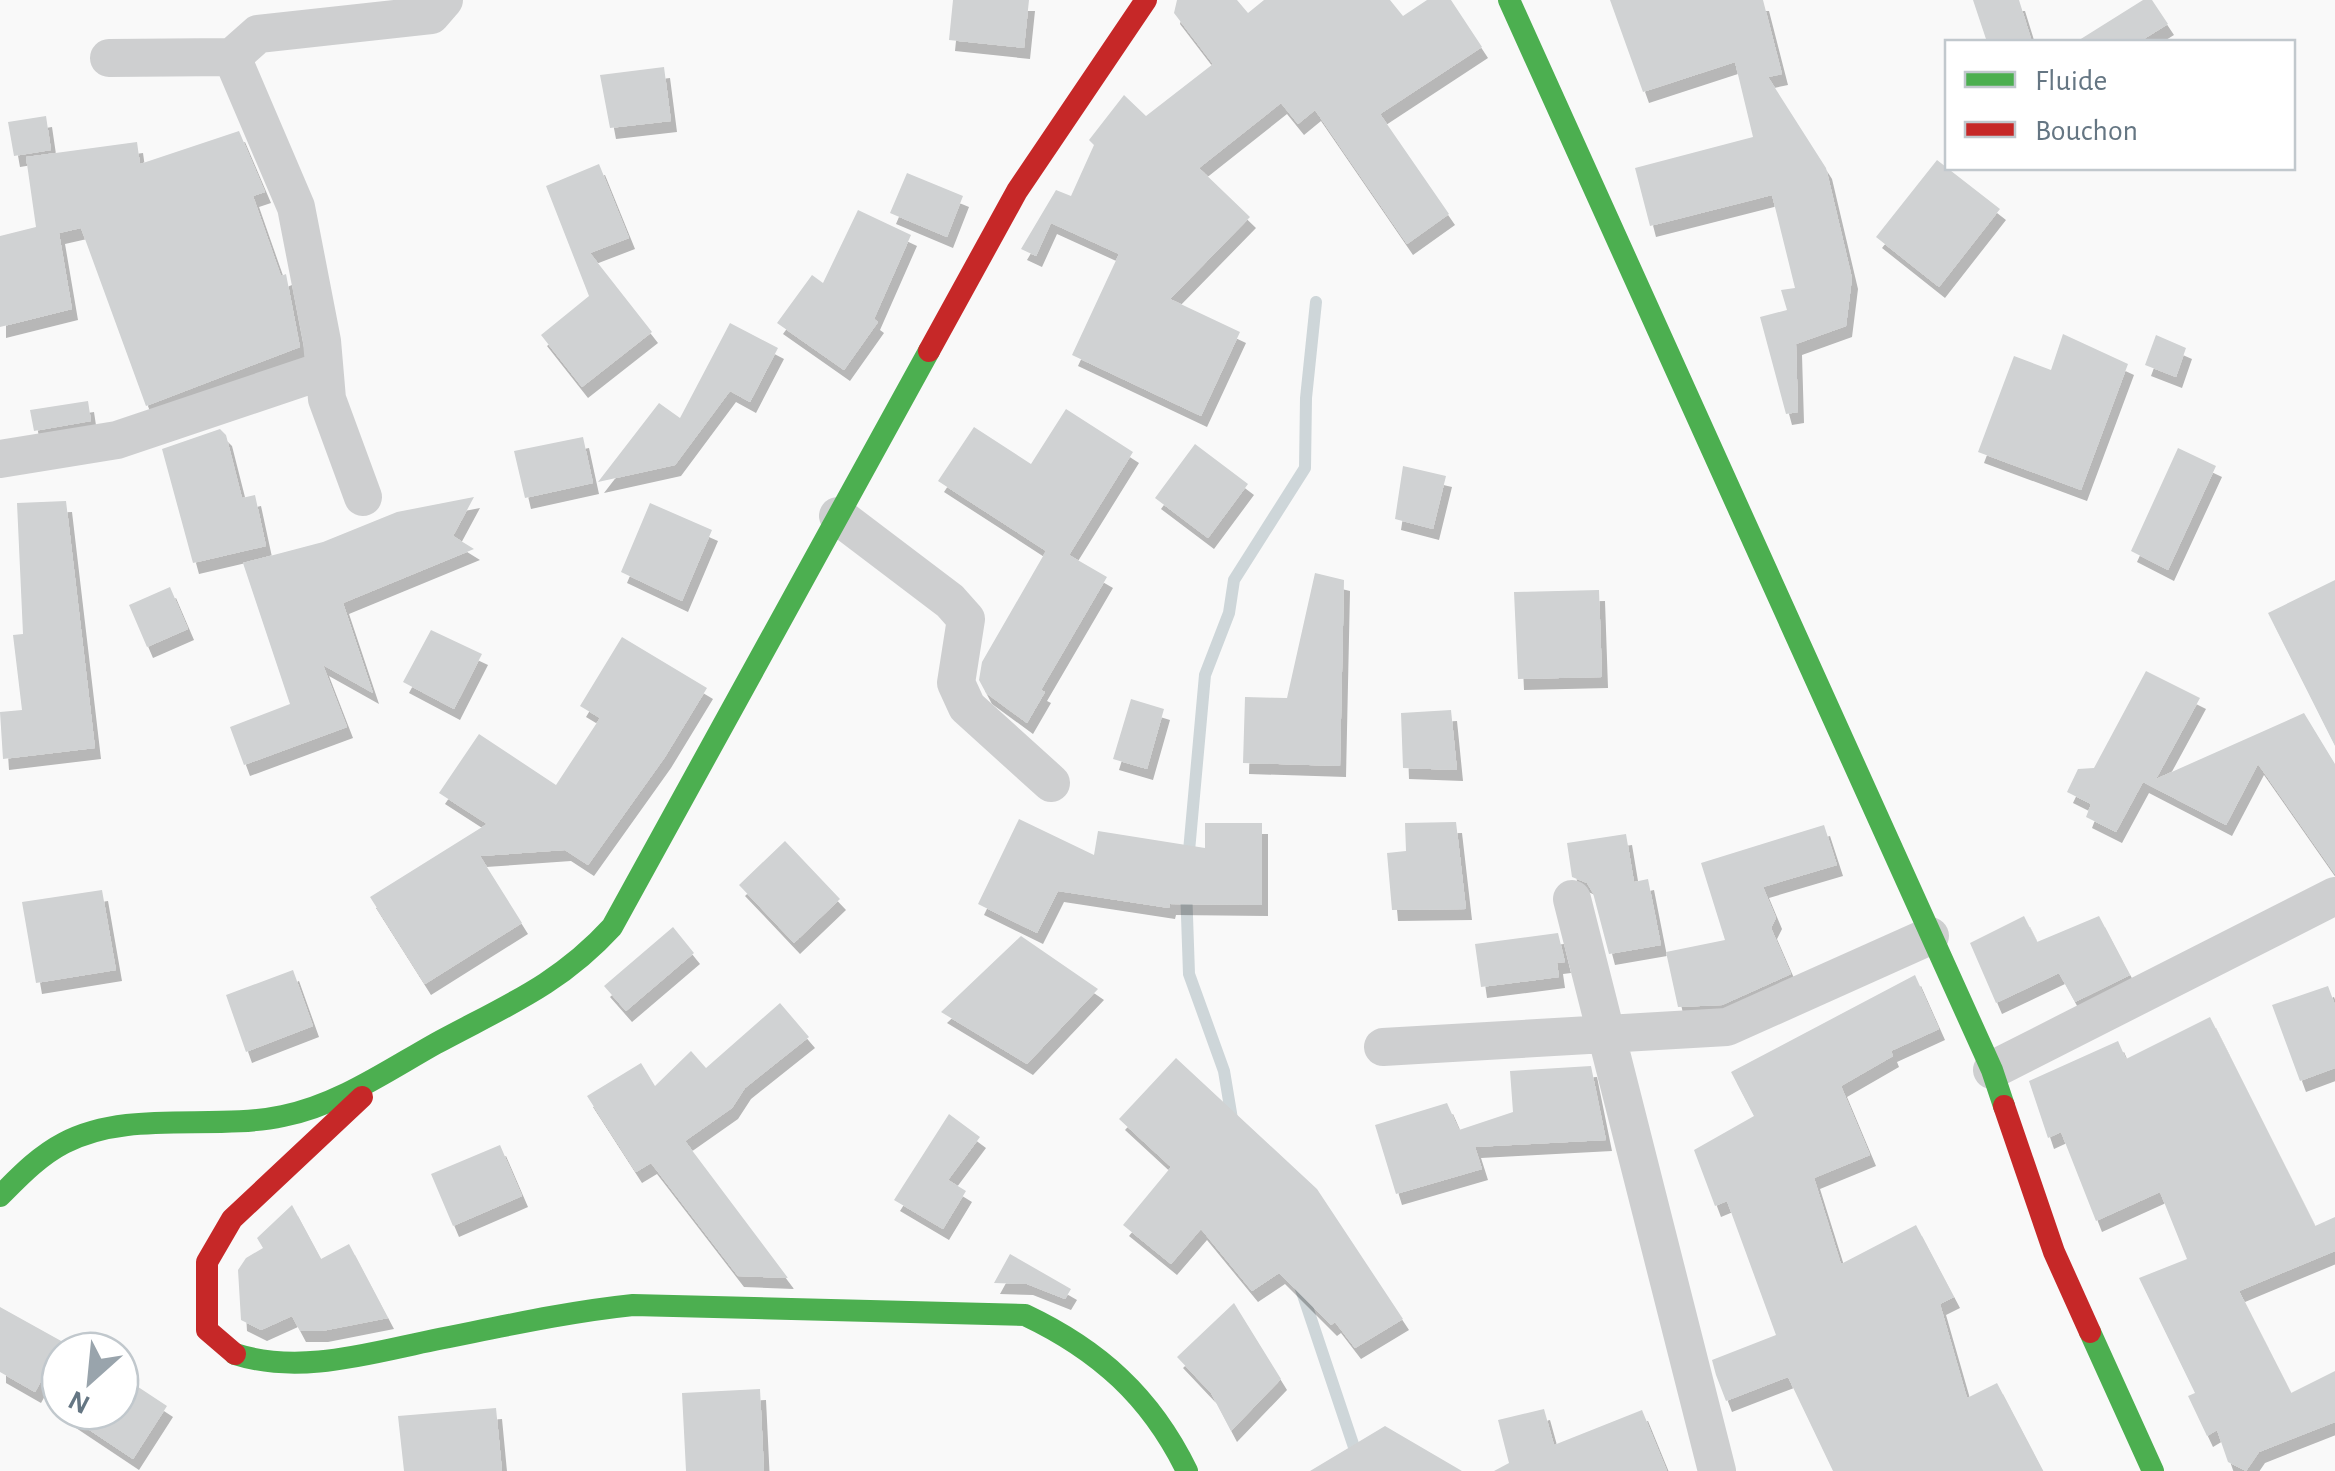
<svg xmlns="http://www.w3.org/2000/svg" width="2335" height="1471" font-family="'Alegreya Sans',sans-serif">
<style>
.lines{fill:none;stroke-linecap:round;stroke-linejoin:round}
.stream{stroke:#ced6d9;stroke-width:12}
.building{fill:#d0d2d3;filter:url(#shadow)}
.street{stroke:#cecfd0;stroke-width:38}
.fast{stroke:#4caf50;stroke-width:22}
.jam{stroke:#c62828;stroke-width:22}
</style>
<defs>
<filter id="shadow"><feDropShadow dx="6" dy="11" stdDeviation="0" flood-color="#0004"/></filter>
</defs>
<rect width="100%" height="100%" fill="#f9f9f9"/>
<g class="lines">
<path class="stream" d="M1188,862L1205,675L1229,613L1234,580L1305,468L1306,398L1316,302
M1186,887L1189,974L1224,1071L1233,1125
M1298,1280L1362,1471"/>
</g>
<path class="building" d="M953,0H1029L1024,48L949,40Z
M1177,0H1237L1248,13L1264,0H1390L1403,16L1427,0H1451L1482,47L1380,114L1449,214L1407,244L1315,110L1298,124L1281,103L1199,168L1250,217L1170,299L1240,332L1201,416L1072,355L1119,254L1051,223L1036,256L1021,249L1056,190L1071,196L1094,145L1089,140L1124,95L1146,116L1213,64L1174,13Z
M1610,0H1763L1782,74L1768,77L1826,168L1852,278L1846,326L1796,344L1798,412L1786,414L1760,317L1787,310L1781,290L1795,288L1772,195L1650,226L1635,168L1753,137L1735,62L1643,92Z
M1973,0H2019L2032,42H1987Z
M2143,0H2152L2168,24L2139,42H2076Z
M664,67L671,121L610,128L600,75Z
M46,116L51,150L14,156L8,122Z
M239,131L265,192L253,196L281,276L286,274L300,347L146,406L81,228L59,233L72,309L0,327V236L36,227L26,157L137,142L140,164Z
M1937,160L2000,209L1939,287L1876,237Z
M599,164L629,238L590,253L652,332L582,387L541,335L589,296L546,186Z
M907,173L963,196L947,237L890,213Z
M858,210L911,235L874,319L878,322L844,370L777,323L812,275L823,283Z
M730,323L778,348L750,402L730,391L675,465L598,482L659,403L680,418Z
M2063,334L2128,364L2081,490L1978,452L2014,356L2051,370Z
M2156,335L2186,348L2176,377L2145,365Z
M88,401L91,421L34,431L30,410Z
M1066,409L1133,452L1069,555L1107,577L1041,690L1045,692L1027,723L986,693L979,680L982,662L1046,551L938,481L974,427L1031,464Z
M220,429L226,435L242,498L255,495L266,546L193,563L162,449Z
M583,437L593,483L525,498L514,451Z
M1195,444L1248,484L1208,538L1155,498Z
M2178,448L2216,466L2168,570L2131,551Z
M1403,466L1446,476L1433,529L1395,519Z
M474,497L453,536L474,549L343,603L373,693L323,665L347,727L244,765L230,727L290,704L243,563L323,542L397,512Z
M66,501L95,748L3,759L0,712L22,710L13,635L23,634L17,503Z
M650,503L712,530L682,601L621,572Z
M1315,573L1344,580L1340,766L1243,763L1245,697L1287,698Z
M2335,580V746L2268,613Z
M170,587L188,629L147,647L129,605Z
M1599,590L1602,677L1518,679L1514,592Z
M431,630L482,654L454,709L403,682Z
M622,637L707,688L665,757L588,865L565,850L480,856L522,923L425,984L370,897L487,824L439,793L479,734L556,785L600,718L580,706Z
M2146,671L2200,698L2156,779L2304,713L2335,764V874L2258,764L2226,825L2143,782L2116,832L2086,817L2091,804L2067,792L2078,769L2094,768Z
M1131,699L1164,709L1147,769L1113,759Z
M1451,710L1457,770L1403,768L1401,713Z
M1019,819L1094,855L1098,831L1205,848V823H1262V905L1170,904L1169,908L1058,891L1037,933L978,904Z
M1456,822L1466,909L1392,910L1387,853L1406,851L1405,823Z
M1824,825L1837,865L1763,887L1776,918L1771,928L1791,974L1722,1005L1678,1007L1666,952L1725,940L1701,863Z
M1626,834L1634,882L1648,879L1661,945L1609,954L1593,893L1587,883L1572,877L1567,843Z
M785,841L840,899L794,943L739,885Z
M102,890L116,970L36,983L22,902Z
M2024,916L2037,942L2099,916L2130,975L2075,1002L2059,973L1996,1003L1970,943Z
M673,927L694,953L626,1011L604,986Z
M1558,933L1565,962L1557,963L1559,977L1481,987L1475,944Z
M1021,936L1098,989L1027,1064L941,1012Z
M293,970L313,1026L246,1052L226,995Z
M1915,975L1939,1029L1891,1051L1893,1056L1841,1086L1870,1155L1814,1178L1841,1264L1916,1225L1954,1297L1940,1304L1967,1398L1997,1383L2043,1471H1833L1788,1377L1726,1401L1716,1375L1712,1360L1776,1335L1727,1201L1715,1206L1694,1150L1754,1116L1731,1072Z
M2328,986L2335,1005V1068L2300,1081L2272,1005Z
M780,1003L809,1037L745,1088L732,1108L685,1141L788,1278L738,1276L651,1163L636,1172L587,1096L641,1063L655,1086L691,1051L706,1068Z
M2210,1017L2315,1226L2335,1217V1251L2239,1291L2291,1393L2335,1371V1422L2259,1452L2246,1471L2228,1462L2217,1430L2207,1436L2188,1396L2195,1393L2139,1278L2187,1259L2160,1192L2096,1221L2061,1132L2048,1138L2029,1081L2118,1041L2126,1059Z
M1176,1058L1317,1189L1403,1319L1355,1348L1335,1322L1331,1325L1279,1273L1252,1291L1201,1229L1171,1264L1123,1225L1171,1167L1119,1119Z
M1591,1066L1606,1140L1475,1147L1482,1169L1396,1194L1375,1125L1447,1103L1459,1130L1513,1112L1510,1071Z
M949,1114L980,1137L948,1180L966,1191L943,1229L894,1200Z
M500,1145L522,1196L453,1226L431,1174Z
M292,1205L321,1259L349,1244L388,1318L322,1331H300L292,1316L261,1330L241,1320L238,1270L246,1258L263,1248L257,1238Z
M1010,1254L1071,1289L1065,1299L1027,1284L994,1283Z
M1234,1303L1281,1379L1231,1431L1211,1393L1177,1357Z
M0,1307L63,1342L35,1392L0,1372Z
M120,1375L167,1406L133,1459L61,1411H120Z
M760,1389L764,1471H686L682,1393Z
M496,1408L502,1471H404L398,1416Z
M1544,1409L1554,1445L1642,1410L1667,1471H1494L1509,1463L1498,1420Z
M1385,1426L1462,1471H1310Z"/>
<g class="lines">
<path class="street" d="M109,58L232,57
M0,459L117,440L322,371
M363,497L327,399L322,341L296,207L232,57L258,34L431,15L444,0
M838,516L950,601L966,619L956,683L967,707L1051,783
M1572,899L1717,1471
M1383,1047L1727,1027L1930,936
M1992,1070L2335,896"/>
<path class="fast" d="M1509,0L1992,1070L2004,1106
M0,1196C20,1176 39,1156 64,1143C129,1109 213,1131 283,1116C338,1105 387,1071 435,1044C503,1007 558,986 612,927L929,351
M2090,1332L2153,1471
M235,1354C300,1375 370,1353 434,1340C500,1327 566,1312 633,1305L1025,1315C1099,1350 1151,1397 1187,1471"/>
<path class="jam" d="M929,351L1017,191L1146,0
M2004,1106L2054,1252L2090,1332
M235,1354L207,1330V1262L232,1219L362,1097"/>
</g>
<rect x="1945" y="40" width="350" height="130" fill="#ffffff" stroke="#c1c8cd" stroke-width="2.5"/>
<rect x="1965" y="72" width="50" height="15" fill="#4caf50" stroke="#c1c8cd" stroke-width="2.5"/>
<text x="2035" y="90" font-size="30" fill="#657683">Fluide</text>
<rect x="1965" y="122" width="50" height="15" fill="#c62828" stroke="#c1c8cd" stroke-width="2.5"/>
<text x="2035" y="140" font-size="30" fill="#657683">Bouchon</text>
<g transform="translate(90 1381) rotate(207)"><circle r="48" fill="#ffffff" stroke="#c1c8cd" stroke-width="2.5"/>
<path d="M0-8L18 38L0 25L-18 38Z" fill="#99a4ac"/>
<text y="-15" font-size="28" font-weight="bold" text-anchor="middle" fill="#657683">N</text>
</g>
</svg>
